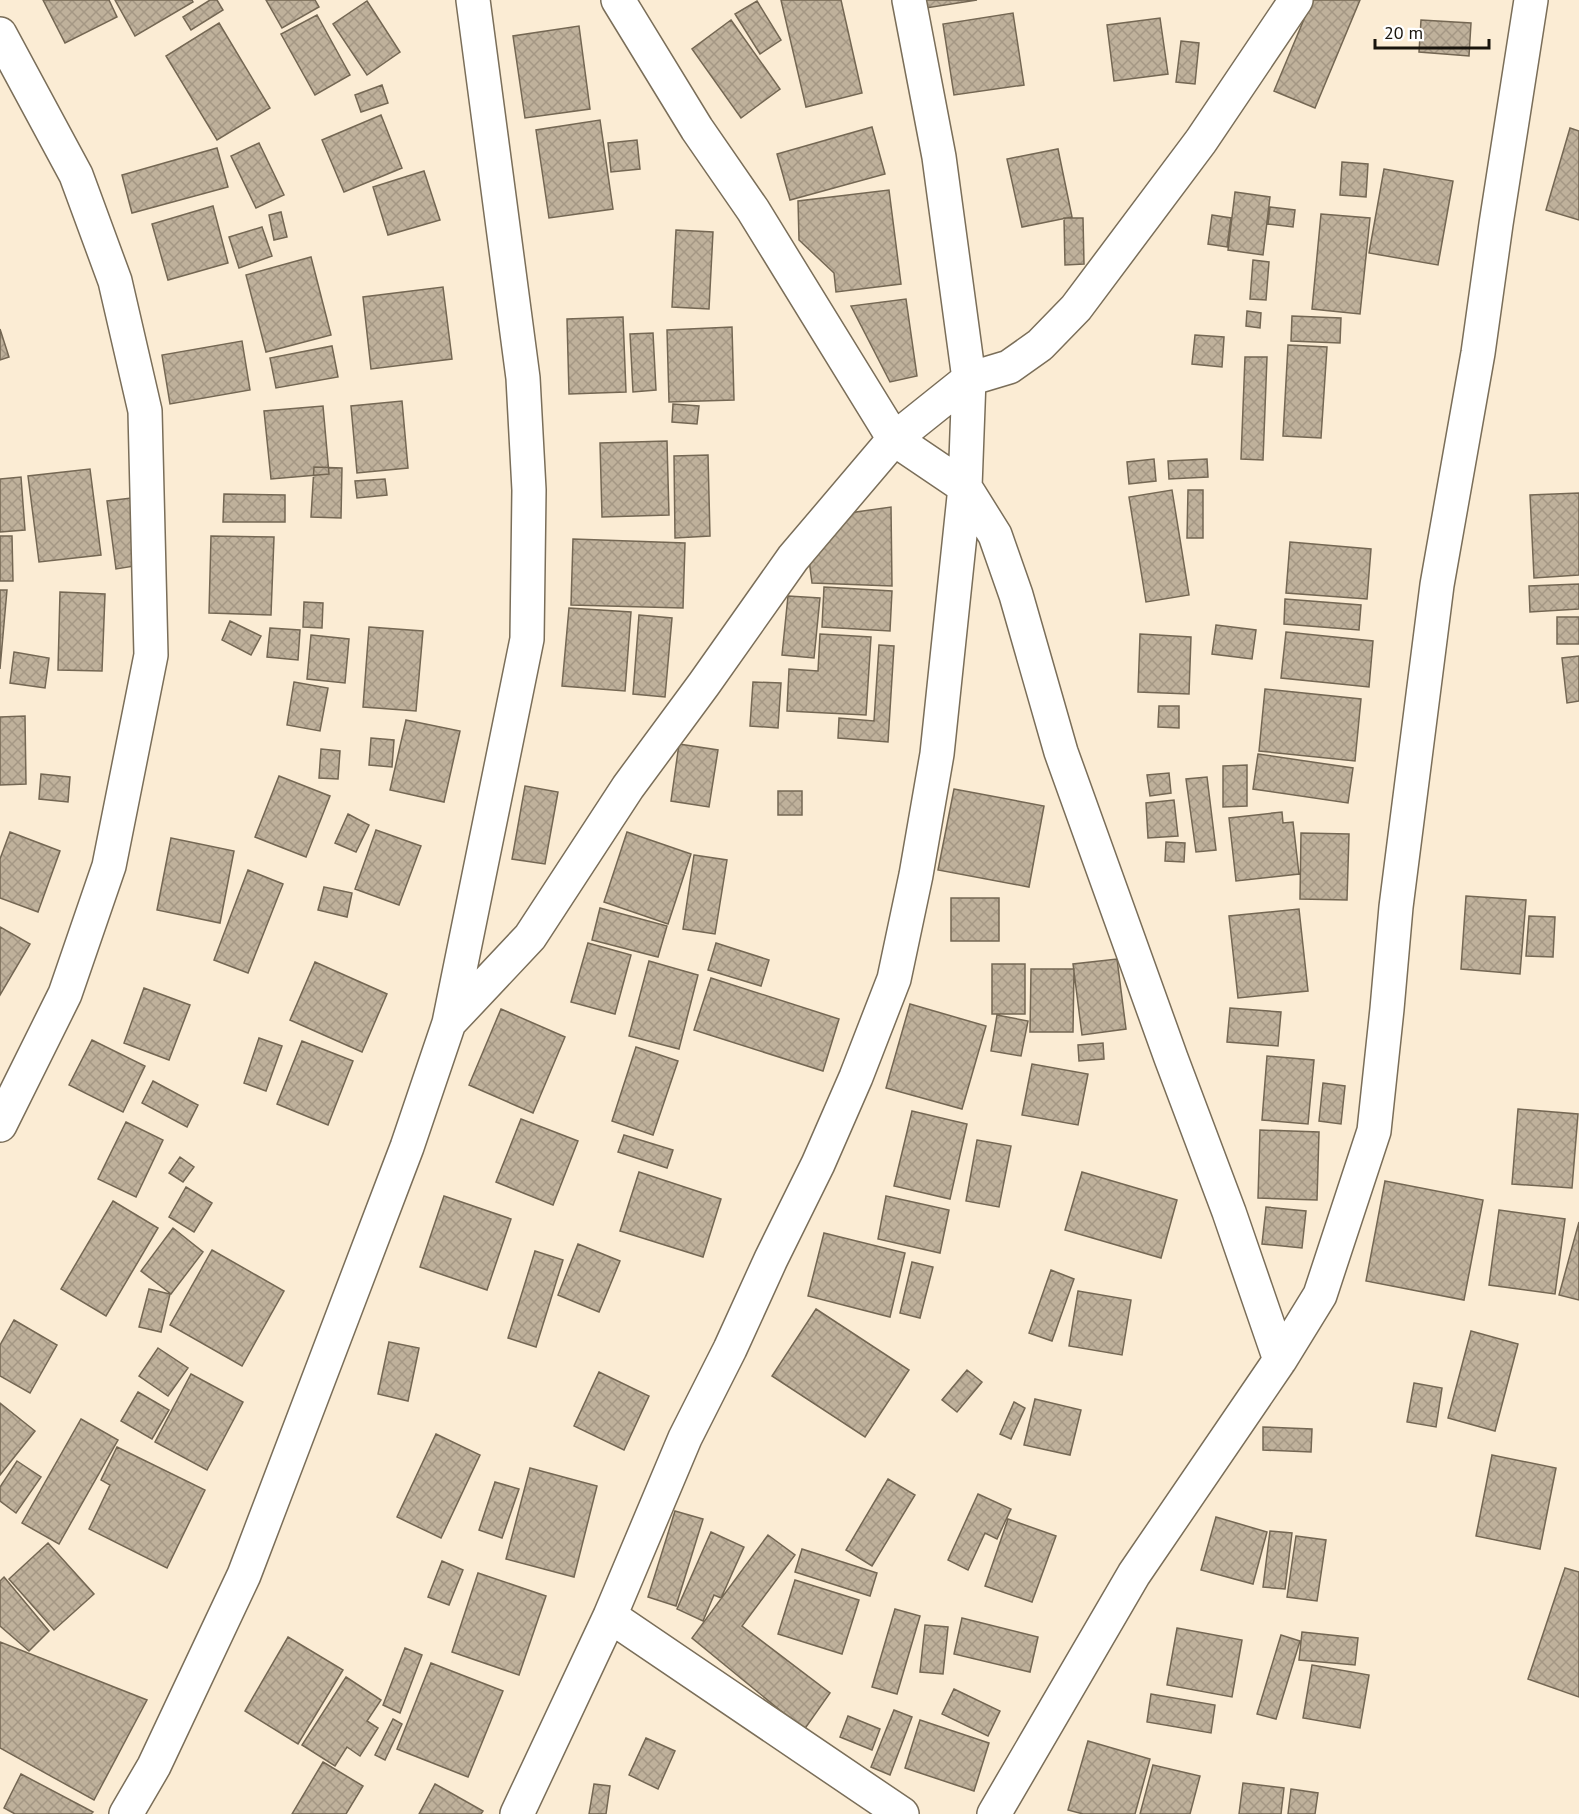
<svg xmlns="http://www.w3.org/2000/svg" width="1579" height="1814" font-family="'PT Sans',sans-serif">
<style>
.building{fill:url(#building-cross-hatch);stroke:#746753;stroke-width:1.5}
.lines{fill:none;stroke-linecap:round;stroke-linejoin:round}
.minor-casing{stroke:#7a6e59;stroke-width:36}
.minor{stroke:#fff;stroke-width:33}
</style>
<defs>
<pattern id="building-cross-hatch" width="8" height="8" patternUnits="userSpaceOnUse" patternTransform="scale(1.5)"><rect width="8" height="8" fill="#bfb19b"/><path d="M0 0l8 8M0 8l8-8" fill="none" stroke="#a49784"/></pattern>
</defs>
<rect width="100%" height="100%" fill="#fbecd4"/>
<path class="building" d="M43,0H109L117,17L65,43Z
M115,0H192L193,2L135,36Z
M210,0H217L223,10L191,30L183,17Z
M266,0H315L319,7L282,28Z
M781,0H841L862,93L806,107Z
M924,0H977L926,8Z
M1312,0H1360L1315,108L1274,91Z
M367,1L400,52L367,75L333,24Z
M757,1L781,40L760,54L735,14Z
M1013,13L1024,85L954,95L943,24Z
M317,15L350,75L315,95L281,34Z
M1160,18L1168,74L1114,81L1107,25Z
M731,20L780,89L741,118L692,49Z
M1421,20L1471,23L1469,56L1419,52Z
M219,23L270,108L217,140L166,56Z
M579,26L590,109L525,118L513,36Z
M1181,41L1199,43L1195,84L1176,82Z
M382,85L388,103L361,112L355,95Z
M381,115L402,168L344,192L322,140Z
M600,120L613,209L549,218L536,130Z
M872,127L885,174L790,200L777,154Z
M1570,128L1579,131V220L1546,210Z
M637,140L640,169L611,172L608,143Z
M259,143L284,195L256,208L231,156Z
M217,148L228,187L132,213L122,175Z
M1058,149L1072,217L1022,227L1007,159Z
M1342,162L1368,164L1366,197L1340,195Z
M1384,169L1453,181L1438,265L1369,253Z
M424,171L440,220L388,235L373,187Z
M889,190L901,284L836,292L834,273L799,240L798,201Z
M1235,192L1270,197L1263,255L1228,250Z
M213,206L228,263L168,280L152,224Z
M1270,207L1295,210L1293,227L1268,224Z
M281,212L287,237L274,240L269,215Z
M1321,214L1370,218L1360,314L1312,309Z
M1212,215L1231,218L1227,247L1208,244Z
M1064,218H1083L1084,264L1065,265Z
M262,227L272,256L239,268L229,237Z
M676,230L713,232L709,309L672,307Z
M311,257L331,335L266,352L246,275Z
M1253,260L1269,262L1266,300L1250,299Z
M443,287L452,359L371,369L363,297Z
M906,299L917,376L890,382L851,306Z
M1247,311L1261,313L1260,328L1246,326Z
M1292,316L1341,318L1340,343L1291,341Z
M623,317L626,392L569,394L567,319Z
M732,327L734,400L669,402L667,330Z
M0,329L9,357L0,360Z
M653,333L656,390L633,392L630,334Z
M1195,335L1224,337L1222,367L1192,364Z
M242,341L250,390L170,404L162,355Z
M1288,345L1327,347L1321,438L1283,436Z
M332,346L338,377L276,388L270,358Z
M1245,357H1267L1263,460L1241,459Z
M402,401L408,468L357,473L351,406Z
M673,404L699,406L697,424L672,422Z
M323,406L329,474L271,479L264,411Z
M667,441L669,515L602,517L600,443Z
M708,455L710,536L675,538L674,456Z
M1154,459L1156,481L1129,484L1127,462Z
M1207,459L1208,477L1169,479L1168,461Z
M314,467L342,468L341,518L311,517Z
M90,469L101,555L39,562L28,476Z
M21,477L25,530L0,532V479Z
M385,479L387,495L357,498L355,481Z
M1172,490L1189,595L1146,602L1129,497Z
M1188,490H1203V538H1187Z
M1579,493V575L1534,578L1530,495Z
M224,494L285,495V522H223Z
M131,498L141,565L116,569L107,501Z
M891,507L892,586L812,583L808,552L842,514Z
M0,536H12L13,581H0Z
M211,536L274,537L271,615L209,613Z
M573,539L685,543L683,608L571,605Z
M1290,542L1371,549L1367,599L1286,593Z
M1579,584V609L1530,612L1529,586Z
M824,587L892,591L890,631L822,627Z
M0,590H7L0,669Z
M60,592L105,594L102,671L58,670Z
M788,596L820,598L814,658L782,655Z
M1285,599L1361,605L1359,630L1284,624Z
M304,602L323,603L322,628L303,627Z
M569,608L631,612L625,691L562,686Z
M639,615L672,618L665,697L633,694Z
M1557,617H1579V644H1557Z
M230,621L261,636L251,655L222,640Z
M1216,625L1256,630L1252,659L1212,654Z
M369,627L423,631L416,711L363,707Z
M270,628L300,630L298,660L267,657Z
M1286,632L1373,641L1369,687L1281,678Z
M820,634L871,637L866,715L787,711L789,669L818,671Z
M1140,634L1191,637L1189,694L1138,692Z
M311,635L349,639L345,683L307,679Z
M879,645L894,646L888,742L838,738L839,718L874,721Z
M14,652L49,658L45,688L10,683Z
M1579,656V701L1567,703L1562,658Z
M294,682L328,688L320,731L287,725Z
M753,682L781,683L778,728L750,726Z
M1265,689L1361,699L1355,761L1259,751Z
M1159,706H1179V728L1158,727Z
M25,716L26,784L0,785V717Z
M406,720L460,731L444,802L390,790Z
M371,738L394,740L392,767L369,765Z
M679,744L718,750L709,807L671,801Z
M321,749L340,751L338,779L319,778Z
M1258,754L1353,768L1348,803L1253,789Z
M1247,765V806L1223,807V766Z
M1169,773L1171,793L1150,796L1147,775Z
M41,774L70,777L68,802L39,799Z
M279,776L330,796L306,857L255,837Z
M1207,777L1216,850L1196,852L1186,779Z
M525,786L558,792L545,864L512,859Z
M954,789L1044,806L1029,887L938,870Z
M778,791H802V815H778Z
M1174,800L1178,836L1148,838L1146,803Z
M1282,812L1283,823L1293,822L1299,874L1236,881L1229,818Z
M348,814L369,825L356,852L335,843Z
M376,830L421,846L399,905L355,889Z
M10,832L60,851L38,912L0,898V859Z
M627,832L691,854L668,924L604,902Z
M1301,833L1349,834L1347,900L1300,899Z
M171,838L234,851L220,923L157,910Z
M1166,842L1185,843L1184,862L1165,861Z
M694,855L727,860L715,934L683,929Z
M248,870L283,884L248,973L214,960Z
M324,887L352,893L347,917L318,910Z
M1466,896L1526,900L1520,974L1461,969Z
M951,898H999V941H951Z
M600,908L667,926L658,957L592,940Z
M1299,909L1308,991L1238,998L1229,916Z
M1529,916L1555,917L1553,957L1526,956Z
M0,927L30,944L0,995Z
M588,943L631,955L615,1014L571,1002Z
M716,943L769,960L761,986L708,970Z
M1117,959L1126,1029L1082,1035L1073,964Z
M649,961L698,975L679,1049L629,1036Z
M315,962L387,994L362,1052L290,1020Z
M992,964H1025V1014H992Z
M1031,969H1074L1073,1032H1030Z
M711,978L839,1019L823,1071L694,1030Z
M144,988L190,1005L169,1060L124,1043Z
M910,1004L986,1026L962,1109L886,1088Z
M1230,1008L1281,1012L1278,1046L1227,1042Z
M501,1009L565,1037L533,1113L469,1085Z
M997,1015L1028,1021L1021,1056L991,1051Z
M259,1038L282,1046L266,1091L244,1083Z
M92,1040L145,1066L123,1112L69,1085Z
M302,1041L353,1061L328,1125L277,1104Z
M1103,1043L1104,1059L1079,1061L1078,1045Z
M636,1047L678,1061L653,1135L612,1121Z
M1267,1056L1314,1060L1308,1124L1262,1120Z
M1032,1064L1088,1074L1078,1125L1022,1115Z
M153,1081L198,1105L187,1127L142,1103Z
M1323,1083L1345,1086L1341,1124L1319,1121Z
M1518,1109L1578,1114L1572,1188L1512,1184Z
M912,1111L967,1124L950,1199L894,1186Z
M521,1119L578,1141L553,1205L496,1182Z
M126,1122L163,1140L136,1197L98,1179Z
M1260,1130L1319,1132L1317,1200L1258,1198Z
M624,1135L673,1150L667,1168L618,1152Z
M977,1140L1011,1146L999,1207L966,1201Z
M180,1157L194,1167L183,1182L169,1173Z
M639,1172L721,1199L703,1257L620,1231Z
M1082,1172L1177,1200L1161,1258L1065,1230Z
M1385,1181L1483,1200L1464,1300L1366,1281Z
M186,1187L212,1203L194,1232L169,1217Z
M444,1196L511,1219L487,1290L420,1267Z
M886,1196L949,1210L940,1253L878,1239Z
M113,1201L158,1228L106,1316L61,1289Z
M1266,1207L1306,1211L1302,1248L1262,1244Z
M1499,1210L1565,1219L1555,1294L1489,1285Z
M1579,1222V1300L1559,1295Z
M173,1228L203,1252L171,1294L141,1271Z
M824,1233L905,1253L890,1317L808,1296Z
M578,1244L620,1261L599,1312L558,1295Z
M212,1250L284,1291L242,1366L170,1325Z
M535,1251L563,1260L536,1347L508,1338Z
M912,1262L933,1267L920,1318L900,1313Z
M1051,1270L1074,1279L1052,1341L1029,1333Z
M149,1289L170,1294L161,1332L139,1327Z
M1078,1291L1131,1300L1122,1355L1069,1346Z
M816,1309L909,1370L865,1437L772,1376Z
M14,1320L57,1345L30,1393L0,1376V1345Z
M1471,1331L1518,1344L1495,1431L1448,1418Z
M389,1342L419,1348L408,1401L378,1394Z
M158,1348L188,1368L168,1396L139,1376Z
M967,1370L982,1382L957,1412L942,1400Z
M599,1372L649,1396L624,1450L574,1426Z
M191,1374L243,1402L207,1470L155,1442Z
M1414,1383L1442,1388L1436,1427L1407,1422Z
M138,1392L169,1410L152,1439L121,1421Z
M1035,1399L1081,1410L1070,1455L1024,1445Z
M1014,1402L1025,1408L1011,1439L1000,1434Z
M0,1403L35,1431L0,1475Z
M81,1419L118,1440L59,1544L22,1523Z
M1263,1427L1312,1429L1311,1452L1263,1450Z
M436,1434L480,1455L441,1538L397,1517Z
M117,1447L205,1490L167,1568L89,1529L110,1485L101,1480Z
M1492,1455L1556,1468L1540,1549L1476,1536Z
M17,1461L41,1477L16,1513L0,1501V1487Z
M530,1468L597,1486L574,1577L506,1559Z
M888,1479L915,1495L872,1566L846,1550Z
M495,1482L519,1489L502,1538L479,1530Z
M978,1494L1011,1509L997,1539L985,1533L968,1570L948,1560Z
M675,1511L703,1519L676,1606L648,1597Z
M1216,1517L1267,1532L1253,1584L1201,1570Z
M1008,1519L1056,1536L1032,1602L985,1586Z
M1270,1531L1292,1533L1285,1589L1263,1587Z
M711,1532L744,1547L721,1598L714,1595L703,1621L677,1609Z
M768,1535L795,1555L742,1626L830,1693L804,1730L692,1638Z
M1296,1536L1326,1540L1317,1601L1287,1597Z
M48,1543L94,1594L54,1630L9,1579Z
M802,1549L877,1573L870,1596L795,1572Z
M442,1561L463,1570L449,1605L428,1597Z
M1565,1568L1579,1572V1697L1528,1679Z
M478,1573L546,1596L519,1675L452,1652Z
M4,1577L49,1631L29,1651L0,1626V1581Z
M795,1580L859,1600L842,1654L778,1634Z
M895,1609L920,1616L897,1694L872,1687Z
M962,1618L1038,1637L1030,1672L954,1654Z
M925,1625L948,1627L943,1674L920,1672Z
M1177,1628L1242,1640L1232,1697L1167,1685Z
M1302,1632L1358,1638L1355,1665L1299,1660Z
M1281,1635L1300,1641L1276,1719L1257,1714Z
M288,1637L343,1670L298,1744L245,1711Z
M0,1642L147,1700L94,1800L0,1748Z
M405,1648L422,1655L400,1713L383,1705Z
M431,1663L503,1691L468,1777L397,1749Z
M1312,1665L1369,1675L1360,1728L1303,1718Z
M346,1677L381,1700L367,1721L378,1728L360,1756L347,1747L335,1766L302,1745Z
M954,1689L1000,1711L988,1736L942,1714Z
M1151,1694L1215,1705L1211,1733L1147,1722Z
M894,1710L912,1717L890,1775L871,1767Z
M848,1716L880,1729L872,1750L840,1737Z
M393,1719L402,1724L385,1760L375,1755Z
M920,1720L989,1743L974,1791L905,1768Z
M646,1738L675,1751L658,1789L629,1775Z
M1088,1741L1150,1759L1135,1814H1083L1068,1810Z
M323,1762L363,1786L346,1814H292Z
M1153,1765L1200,1776L1190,1814H1140Z
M21,1774L93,1812L91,1814H15L4,1808Z
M1243,1783L1284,1788L1281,1814H1239Z
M435,1784L483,1811L481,1814H419Z
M594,1784L610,1786L606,1814H589Z
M1291,1789L1318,1793L1315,1814H1288Z"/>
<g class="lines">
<g class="minor-casing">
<path id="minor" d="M0,34L76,175L115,281L145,411L151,655L109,866L65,994L0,1125
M449,1023L530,937L628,787L704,684L793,558L894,439L753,210L697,129L618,0
M1280,1360L1229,1212L1171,1058L1061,752L1016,595L995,535L965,487L969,379L1009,367L1040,345L1076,308L1201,141L1296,0
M610,1616L902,1814
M126,1814L154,1766L244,1575L407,1147L449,1023L527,639L529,490L523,378L473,0
M517,1814L610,1616L685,1438L730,1349L771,1259L818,1164L856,1077L894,979L916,875L937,754L965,487L894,439L969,379L939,157L909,0
M994,1814L1134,1574L1280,1360L1320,1295L1374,1131L1387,1009L1396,907L1437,585L1478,353L1496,224L1531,0"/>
</g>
<use href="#minor" class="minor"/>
</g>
<path d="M1375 39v9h114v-9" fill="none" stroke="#19140c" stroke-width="3"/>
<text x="1384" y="39" font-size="18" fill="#19140c" stroke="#ffffff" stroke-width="4.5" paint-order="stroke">20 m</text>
</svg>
